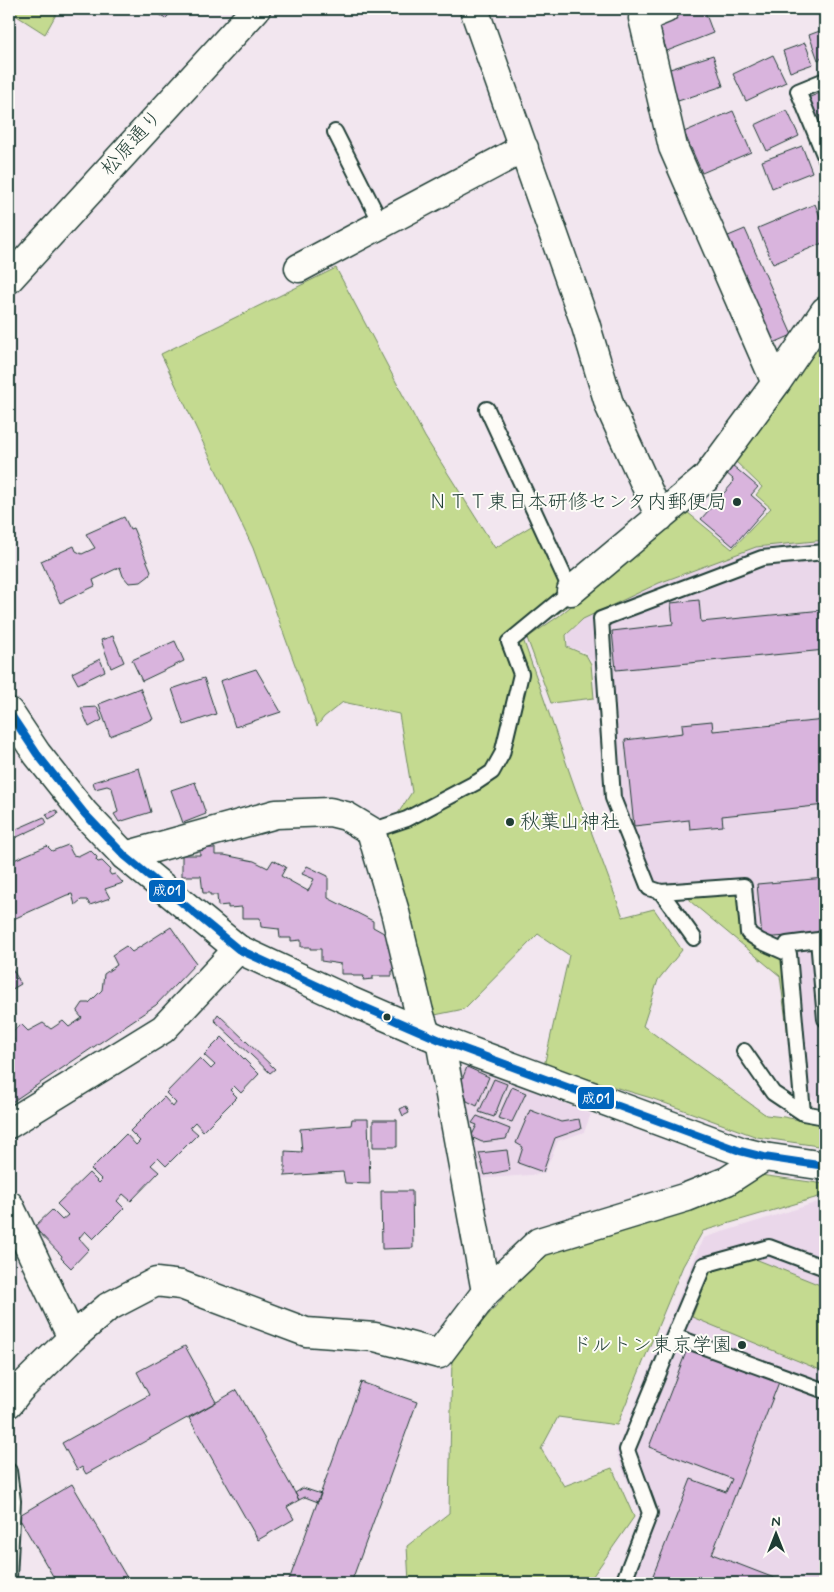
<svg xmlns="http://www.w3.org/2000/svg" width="834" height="1592" font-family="Mynerve,'Klee One',sans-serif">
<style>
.built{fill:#ead7ea}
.green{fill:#c4da90;stroke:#728c62}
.building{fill:#d9b4dd;stroke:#1f3d34}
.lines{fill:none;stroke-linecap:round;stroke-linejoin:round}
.service-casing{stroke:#1f3d34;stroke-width:18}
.minor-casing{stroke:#1f3d34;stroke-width:31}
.tertiary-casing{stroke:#1f3d34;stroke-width:31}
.secondary-casing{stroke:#1f3d34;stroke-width:31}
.service{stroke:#fdfcf7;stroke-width:14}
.minor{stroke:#fdfcf7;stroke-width:28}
.tertiary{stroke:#fdfcf7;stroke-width:28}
.secondary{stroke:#fdfcf7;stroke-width:28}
.bus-1-casing{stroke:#fdfcf7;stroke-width:11}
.bus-1{stroke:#0065bd;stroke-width:8}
.poi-dot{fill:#1f3d34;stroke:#fdfcf7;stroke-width:2}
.labels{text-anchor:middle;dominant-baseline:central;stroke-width:4;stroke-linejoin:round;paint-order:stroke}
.street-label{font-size:20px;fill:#1f3d34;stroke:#fdfcf7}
.poi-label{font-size:20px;fill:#1f3d34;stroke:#fdfcf7;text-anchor:end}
.line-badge{stroke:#fdfcf7;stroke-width:2}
.badge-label{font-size:14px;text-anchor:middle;font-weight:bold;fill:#fff}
</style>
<rect width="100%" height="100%" fill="#f2e6ef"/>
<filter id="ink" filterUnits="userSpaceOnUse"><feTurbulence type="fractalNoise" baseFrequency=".02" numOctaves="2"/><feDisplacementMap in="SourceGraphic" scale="10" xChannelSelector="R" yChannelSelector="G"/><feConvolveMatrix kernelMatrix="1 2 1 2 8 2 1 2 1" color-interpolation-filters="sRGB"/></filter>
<g filter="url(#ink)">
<path class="built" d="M825,540V1106L807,1094L795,1074L782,954L742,934L736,894L645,898L604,790L594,664L585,652L568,647V634L583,619L659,583L756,547Z
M469,1065L591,1114L584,1132L558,1141L544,1174L476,1179L457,1072Z
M825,1200V1583H613L641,1516L616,1452L703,1238Z"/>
<path class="green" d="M9,9H59L45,34L9,11Z
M336,268L425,437L495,548L538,522L578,599L523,639L575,788L623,917L654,909L682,950L658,980L643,1026L766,1115L784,1117L825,1125V1147L757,1137L651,1098L544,1066L569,955L538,934L464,1009L430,1016L382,838L412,792L399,714L343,702L324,717L317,726L253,548L161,354Z
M825,322V540L756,547L659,583L583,619L566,635L567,647L586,655L591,664L594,698L551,703L527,638L559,616L687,512L732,549L771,508L756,495L762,487L733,459Z
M736,894L742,934L782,954L795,1074H793L780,976L691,902L689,897Z
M760,1175L825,1184V1195L703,1231L683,1266L617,1425L558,1417L541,1449L564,1486L612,1468L634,1517L588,1583H409L407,1546L449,1513L452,1357L546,1248Z
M753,1258L825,1287V1372L692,1317L710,1272L714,1268Z"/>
<path class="building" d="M154,9H175L165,19Z
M688,9H704L713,33L667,51L656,21Z
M825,29V57L818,60L809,35Z
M805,43L813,64L790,72L783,51Z
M713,55L723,86L678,101L667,70Z
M773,55L786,82L746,101L733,74Z
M825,91V120L815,124L805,99Z
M787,110L799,136L767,151L755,125Z
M733,111L751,152L702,173L684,132Z
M802,146L812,172L772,188L762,161Z
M825,191V211L818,194Z
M815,204L825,229V242L773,264L758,228Z
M745,229L792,335L769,345L721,239Z
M732,465L758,487L751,495L766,508L733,546L701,519L732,484L733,479L725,472Z
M124,517L130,529L133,528L151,571L149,576L141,582L129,583L123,576L120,567L93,580L95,586L60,603L41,561L74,546L76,551L82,554L95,548L86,534Z
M821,588H825V650L616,670L612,631L673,624L671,603L699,600L701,622L823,610Z
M113,636L124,662L111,668L101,640Z
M175,641L184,661L142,681L132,660Z
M100,659L105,671L78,684L72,673Z
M256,669L281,712L235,727L220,681Z
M204,678L216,714L184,725L172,689Z
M140,688L153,719L110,736L99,704Z
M97,707L102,720L89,727L81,708Z
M825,720V805L722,816L723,826L690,829L689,820L634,826L625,740L683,733L682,724L712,721L713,731Z
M139,768L151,812L119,822L114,814L118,812L112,788L107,786L95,789L93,782Z
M195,782L206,814L183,823L171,790Z
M56,810L58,814L49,819L46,814Z
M44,817L47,823L15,838L12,831Z
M68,845L73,855L78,856L90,850L97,857L96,860L98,862L102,861L110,869L109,872L111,875L115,874L123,883L105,889L110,898L90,905L87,900H81L75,905L72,894L67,895L9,921V862L47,846L52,851Z
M204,848H215V855H224L254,861L268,868L273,860L286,867L281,876L308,891L314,879L302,874L307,866L328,876V898L373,921V927L391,937L399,971H392V976H373V979L363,980L364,976H353L352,974H341V964L321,961V949H310V947H301V940L291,941V938H280L279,929L261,927L260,918H242V907L228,908V905L218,906L217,895H210V893H203L201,876H182V855H200V850H204Z
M825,878V933L762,938L757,884Z
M171,927L196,963L156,1005L9,1104V1043L10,1044L14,1040L11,1033L21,1024L28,1031L43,1023L51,1029L63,1021L69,1027L82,1018L77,1012L83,1003H89L102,990L104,974L117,965L112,955L126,946L132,952Z
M9,963L21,984L9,991Z
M218,1014L275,1069L270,1073L214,1020Z
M222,1037L259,1074L241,1093L234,1086L230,1090L237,1097L203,1131L195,1122L190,1127L198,1134L166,1166L158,1158L151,1165L159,1172L131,1201L123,1194L117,1201L124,1208L93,1239L85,1231L79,1238L89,1249L71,1268L61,1258L62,1256L34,1227L52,1210L62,1220L68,1215L57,1204L89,1173L99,1183L102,1180L91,1169L126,1134L136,1145L140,1141L130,1131L164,1097L173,1107L176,1103L166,1093L200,1058L211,1069L215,1065L204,1055Z
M467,1067L489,1077L477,1106L467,1101L461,1082Z
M494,1079L507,1084L494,1117L479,1112Z
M512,1087L526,1093L512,1122L498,1118Z
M406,1106L409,1113L403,1116L400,1109Z
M530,1110L561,1122L579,1119L581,1129L555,1138L543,1172L518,1163L523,1147L516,1143Z
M477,1116L510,1129L506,1139L482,1142L471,1137L477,1125L472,1123Z
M352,1119H368L370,1184L345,1183L343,1172L285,1176V1151L302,1152L300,1129L351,1125Z
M373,1120H397V1147H373Z
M507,1150L510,1170L485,1175L479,1153Z
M381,1191H412L413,1248L382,1249Z
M185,1346L216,1402L86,1474L82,1467L77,1470L62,1443L149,1395L137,1372Z
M688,1347L779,1382L712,1554L787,1583H650L691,1479L726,1492L732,1479L649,1447Z
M361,1382L417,1402L351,1583H288Z
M237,1390L299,1500L287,1507L294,1519L258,1540L189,1418Z
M72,1484L130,1583H57L18,1516Z
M303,1488L321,1494L318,1502L305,1497L299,1500L295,1493Z"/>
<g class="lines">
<g class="service-casing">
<path id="service" d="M825,80L798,91L825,157
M335,132L382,225
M825,552L762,558L601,619L613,798L649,888L661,892L744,886L748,933L760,941L789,954L803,1113L825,1117
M371,831L407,819L477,782L492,772L502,754L521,674L509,642L571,591L487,409
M661,892L694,938
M825,939L818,940L825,1019
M787,944L818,940
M744,1051L773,1093L803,1113
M825,1268L769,1247L704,1265L674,1336L825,1391
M9,1471L13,1501L9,1578
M623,1583L650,1513L627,1450L674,1336"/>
</g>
<g class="minor-casing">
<path id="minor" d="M474,9L585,323L610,407L660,517
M665,9L643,18L673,147L776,383
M299,268L524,148
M571,591L706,478L776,383L825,311
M125,856L276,814L330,812L346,816L371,831L395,912L419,1012L426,1034
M9,1124L163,1029L238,949
M9,1205L72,1338L19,1390L9,1403
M486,1292L539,1242L687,1197L727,1181L764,1157
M72,1338L108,1307L156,1282L181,1285L306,1332L375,1337L439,1354L486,1292L440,1040"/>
</g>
<g class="tertiary-casing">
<path id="tertiary" d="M9,712L37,754L84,813L125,856L238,949L350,1001L440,1040L740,1151L764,1157L825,1166"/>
</g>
<g class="secondary-casing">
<path id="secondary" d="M9,279L256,9"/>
</g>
<use href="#service" class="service"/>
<use href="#minor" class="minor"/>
<use href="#tertiary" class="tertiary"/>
<use href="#secondary" class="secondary"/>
<g class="bus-1-casing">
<path id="bus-1" d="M9,712L37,754L84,813L125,856L238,949L350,1001L440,1040L740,1151L764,1157L825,1166"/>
</g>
<use href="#bus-1" class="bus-1"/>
</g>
</g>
<g class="poi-dot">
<circle cx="737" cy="502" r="5"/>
<circle cx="510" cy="822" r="5"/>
<circle cx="387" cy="1017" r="4.5"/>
<circle cx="742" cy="1345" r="5"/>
</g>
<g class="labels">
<g class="street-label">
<text transform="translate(132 143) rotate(-48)">松原通り</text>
</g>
<g class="poi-label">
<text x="727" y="502">ＮＴＴ東日本研修センタ内郵便局</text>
<text x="520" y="822" text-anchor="start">秋葉山神社</text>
<text x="732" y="1345">ドルトン東京学園</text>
</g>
</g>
<g class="line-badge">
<rect x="148" y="879" width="38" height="24" rx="5" fill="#0065bd"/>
<rect x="577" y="1086" width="38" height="24" rx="5" fill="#0065bd"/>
</g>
<g class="badge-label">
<text x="167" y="895">成01</text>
<text x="596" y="1103">成01</text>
</g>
<rect width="834" height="1592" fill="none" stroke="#fdfcf7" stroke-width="30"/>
<rect x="15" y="15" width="804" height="1562" fill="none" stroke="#1f3d34" stroke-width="2" filter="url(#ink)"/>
<g transform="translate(776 1534)" stroke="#fdfcf7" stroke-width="4" paint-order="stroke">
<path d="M0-4L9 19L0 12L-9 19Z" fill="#1f3d34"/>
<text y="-8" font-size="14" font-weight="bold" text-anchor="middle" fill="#1f3d34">N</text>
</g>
</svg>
